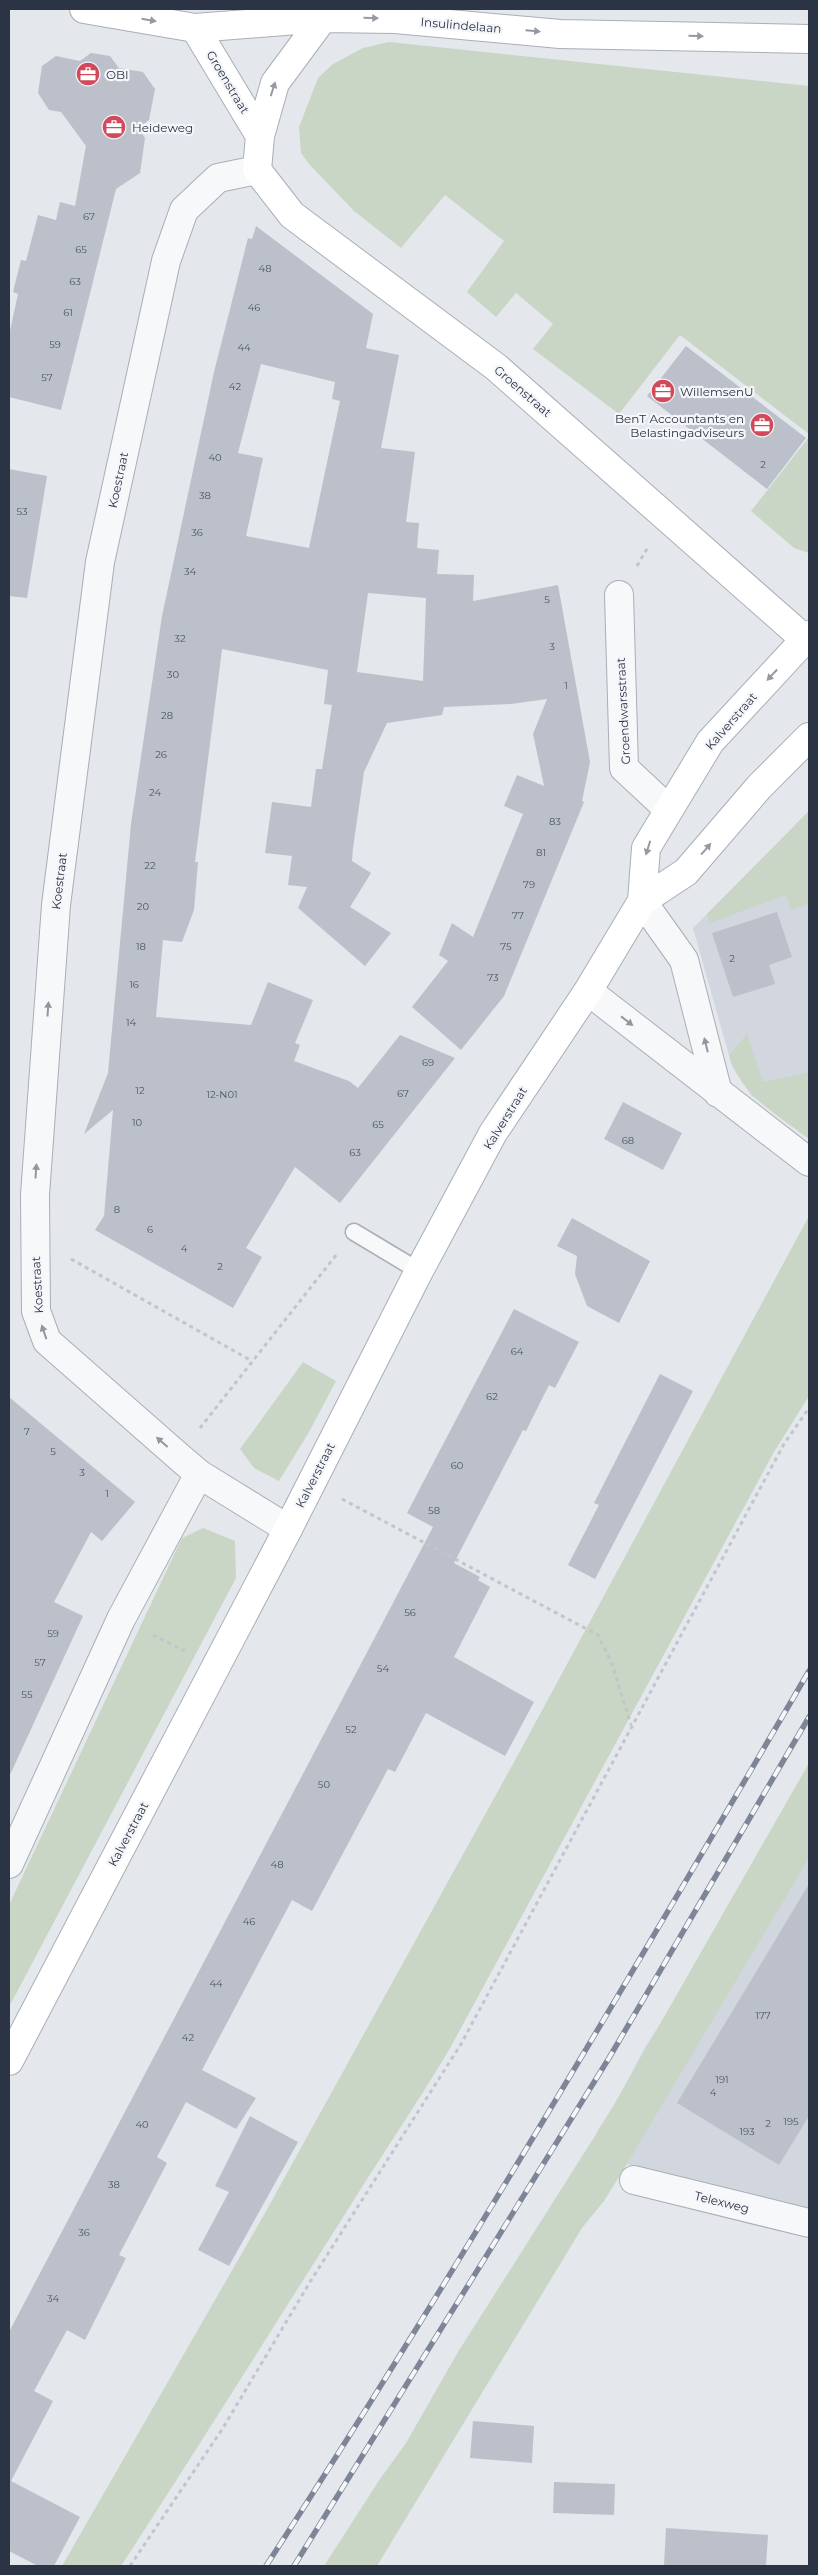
<svg xmlns="http://www.w3.org/2000/svg" width="818" height="2575" font-family="Montserrat,sans-serif">
<style>
.built{fill:#d2d6de}
.green{fill:#c9d6c5}
.building{fill:#bbc0ca;fill-rule:evenodd}
.lines{fill:none;stroke-linecap:round;stroke-linejoin:round}
.lane-casing{stroke:#a9aeb7;stroke-width:19}
.street-casing{stroke:#a9aeb7;stroke-width:30}
.secondary-casing{stroke:#a9aeb7;stroke-width:30}
.path{stroke:#c2c5cb;stroke-width:3;stroke-dasharray:4 4;stroke-linecap:butt}
.lane{stroke:#f7f8fa;stroke-width:16}
.street{stroke:#f7f8fa;stroke-width:28}
.secondary{stroke:#fff;stroke-width:28}
.rail-casing{stroke:#7d8696;stroke-width:5.5}
.rail{stroke:#f4f6f9;stroke-width:4;stroke-dasharray:11;stroke-linecap:butt}
.oneway{fill:#959aa2}
.oneway2{fill:#9196a0}
.labels{text-anchor:middle;dominant-baseline:central;stroke-width:4.5;stroke-linejoin:round;paint-order:stroke}
.number-label{font-size:10px;fill:#4f5766}
.street-label{font-size:12px;fill:#2b3445;stroke:#f4f6f9}
.poi-label{font-size:12px;fill:#2b3445;stroke:#f4f6f9;text-anchor:start}
</style>
<rect width="100%" height="100%" fill="#e4e7ec"/>
<path class="built" d="M809,811V1139L751,1095L732,1066L693,928Z
M809,1791V2213L627,2164L632,2154L596,2133L619,2097L644,2049Z"/>
<path class="green" d="M389,42L809,86V434L680,335L619,414L533,349L553,324L516,293L496,317L467,292L504,241L445,195L401,248L354,211L309,164L301,153L299,127L318,78L333,64L363,48Z
M809,437V553L794,548L751,511Z
M809,811V904L791,910L786,895L710,923L707,914Z
M747,1034L763,1082L809,1072V1139C778,1115 740,1095 729,1055Z
M809,1216V1396L774,1452L449,2050C415,2107 377,2162 342,2219C268,2335 196,2451 121,2566H62L265,2213L519,1753Z
M303,1362L336,1381L309,1432L279,1481L254,1468L240,1449Z
M203,1528L235,1541L236,1578L9,2007V1905L182,1538Z
M809,1763V1858L627,2164L604,2201L582,2228L377,2566H324L380,2479L406,2443L458,2352L607,2117Z"/>
<path class="building" d="M91,53L110,56L119,68L143,72L155,89L149,120L138,128L145,138L140,173L116,189L61,410L9,397V335L18,294L13,292L21,260L26,261L38,215L56,220L60,202L75,206L86,146L61,112L49,110L38,93L42,66L56,56L80,61Z
M256,226L373,314L366,348L399,355L381,448L415,452L406,522L419,523L417,548L439,550L437,574L474,575L473,601L558,585L590,762L582,801L584,802L504,996L461,1050L412,1007L448,961L439,955L452,923L473,937L523,814L504,806L517,775L544,786L533,734L547,699L511,704L444,707L442,715L387,723L364,772L353,848L352,861L371,873L350,907L391,933L365,966L298,908L307,887L288,885L292,856L265,853L272,802L311,807L316,769H322L332,705L324,704L328,670L222,649L195,862H198L194,910L182,942L163,940L156,1017L251,1025L268,982L313,1000L295,1043L300,1045L294,1061L349,1081L358,1088L400,1035L455,1058L340,1203L295,1167L246,1248L262,1257L233,1308L95,1230L104,1216L113,1110L84,1134L108,1073L131,824L162,616L214,372L248,238L252,239ZM261,364L335,382L332,399L340,401L309,548L246,536L263,458L238,453ZM368,593L426,598L423,681L357,672Z
M686,346L806,438L767,489L647,396Z
M9,469L47,476L27,598L9,596Z
M777,912L792,957L769,965L775,984L733,997L712,933Z
M623,1102L682,1133L663,1170L604,1139Z
M572,1218L650,1261L619,1323L587,1306L575,1274L577,1256L557,1246Z
M514,1309L579,1342L555,1388L549,1385L526,1431L523,1430L454,1563L480,1577L478,1580L490,1587L454,1657L534,1702L505,1756L426,1713L395,1772L388,1769L312,1911L292,1900L202,2070L256,2098L236,2129L186,2102L157,2157L167,2163L119,2255L126,2258L85,2340L67,2330L34,2391L53,2401L11,2481L80,2517L54,2566H38L9,2551V2332L433,1527L407,1513Z
M660,1374L693,1391L595,1579L568,1565L599,1505L594,1503Z
M9,1397L135,1502L102,1541L91,1532L54,1602L83,1616L9,1777Z
M809,1884V2116L779,2165L677,2103Z
M250,2116L298,2142L229,2266L198,2250L229,2192L215,2186Z
M473,2421L534,2426L532,2463L470,2458Z
M554,2482L615,2484L614,2515L553,2513Z
M666,2528L768,2535L766,2566H664Z"/>
<g class="lines">
<g class="lane-casing">
<path id="lane" d="M354,1232L419,1271"/>
</g>
<g class="street-casing">
<path id="street" d="M257,170L218,178L184,210L166,261L100,562L56,905L35,1195L36,1311L47,1341L178,1456L199,1474L288,1529
M619,595L624,768L668,809
M642,901L684,960L718,1093
M588,991L809,1162
M9,1864L121,1619L199,1474
M634,2180L809,2223"/>
</g>
<g class="secondary-casing">
<path id="secondary" d="M84,9L195,28L323,18L395,19L560,34L809,39
M323,18L275,83L260,136L257,170L292,215L496,367L809,643
M195,28L260,136
M642,901L686,872L759,787L809,737
M9,2061L288,1529L419,1271L493,1133L588,991L642,901L646,848L710,742L809,635"/>
</g>
<path class="path" d="M637,566L648,547
M71,1259L252,1361
M200,1428L337,1254
M342,1499L598,1635L612,1664L631,1725
M153,1635L185,1651
M130,2566L223,2428L310,2282L461,2044L784,1444L809,1408"/>
<use href="#lane" class="lane"/>
<use href="#street" class="street"/>
<use href="#secondary" class="secondary"/>
<g class="rail-casing">
<path id="rail" d="M266,2566C456,2273 633,1972 809,1671
M294,2566L609,2058L809,1717"/>
</g>
<use href="#rail" class="rail"/>
</g>
<defs><path id="oneway-solid" d="M-6-.8H1V-3.2L6.5 0L1 3.2V.8H-6Z" transform="scale(1.25)"/></defs>
<g class="oneway">
<use href="#oneway-solid" transform="translate(371 18) rotate(1)"/>
<use href="#oneway-solid" transform="translate(149 20) rotate(10)"/>
<use href="#oneway-solid" transform="translate(533 31) rotate(5)"/>
<use href="#oneway-solid" transform="translate(696 36) rotate(1)"/>
<use href="#oneway-solid" transform="translate(273 89) rotate(-72)"/>
<use href="#oneway-solid" transform="translate(772 675) rotate(133)"/>
<use href="#oneway-solid" transform="translate(648 848) rotate(107)"/>
<use href="#oneway-solid" transform="translate(706 849) rotate(-49)"/>
</g>
<g class="oneway2">
<use href="#oneway-solid" transform="translate(48 1009) rotate(-86)"/>
<use href="#oneway-solid" transform="translate(627 1021) rotate(38)"/>
<use href="#oneway-solid" transform="translate(706 1045) rotate(-104)"/>
<use href="#oneway-solid" transform="translate(36 1171) rotate(-86)"/>
<use href="#oneway-solid" transform="translate(44 1332) rotate(-109)"/>
<use href="#oneway-solid" transform="translate(162 1442) rotate(-139)"/>
</g>
<defs>
<g id="office-disc" transform="scale(1.25)"><circle r="9.5" fill="#d1495b" stroke="#f4f6f9"/><path d="M-6-3h4V-5.5h4V-3h4V5H-6ZM-1-4.5V-3h2v-1.5ZM-6 0V1H6V0Z" fill="#fff"/></g>
</defs>
<g fill-rule="evenodd">
<use href="#office-disc" x="88" y="74"/>
<use href="#office-disc" x="114" y="127"/>
<use href="#office-disc" x="663" y="391"/>
<use href="#office-disc" x="762" y="425"/>
</g>
<g class="labels">
<g class="number-label">
<text x="89" y="216">67</text>
<text x="81" y="249">65</text>
<text x="265" y="268">48</text>
<text x="75" y="281">63</text>
<text x="254" y="307">46</text>
<text x="68" y="312">61</text>
<text x="55" y="344">59</text>
<text x="244" y="347">44</text>
<text x="47" y="377">57</text>
<text x="235" y="386">42</text>
<text x="215" y="457">40</text>
<text x="763" y="464">2</text>
<text x="205" y="495">38</text>
<text x="22" y="511">53</text>
<text x="197" y="532">36</text>
<text x="190" y="571">34</text>
<text x="547" y="599">5</text>
<text x="180" y="638">32</text>
<text x="552" y="646">3</text>
<text x="173" y="674">30</text>
<text x="566" y="685">1</text>
<text x="167" y="715">28</text>
<text x="161" y="754">26</text>
<text x="155" y="792">24</text>
<text x="555" y="821">83</text>
<text x="541" y="852">81</text>
<text x="150" y="865">22</text>
<text x="529" y="884">79</text>
<text x="143" y="906">20</text>
<text x="518" y="915">77</text>
<text x="141" y="946">18</text>
<text x="506" y="946">75</text>
<text x="732" y="958">2</text>
<text x="493" y="977">73</text>
<text x="134" y="984">16</text>
<text x="131" y="1022">14</text>
<text x="428" y="1062">69</text>
<text x="140" y="1090">12</text>
<text x="403" y="1093">67</text>
<text x="222" y="1094">12-N01</text>
<text x="137" y="1122">10</text>
<text x="378" y="1124">65</text>
<text x="628" y="1140">68</text>
<text x="355" y="1152">63</text>
<text x="117" y="1209">8</text>
<text x="150" y="1229">6</text>
<text x="184" y="1248">4</text>
<text x="220" y="1266">2</text>
<text x="517" y="1351">64</text>
<text x="492" y="1396">62</text>
<text x="27" y="1431">7</text>
<text x="53" y="1451">5</text>
<text x="457" y="1465">60</text>
<text x="82" y="1472">3</text>
<text x="107" y="1493">1</text>
<text x="434" y="1510">58</text>
<text x="410" y="1612">56</text>
<text x="53" y="1633">59</text>
<text x="40" y="1662">57</text>
<text x="383" y="1668">54</text>
<text x="27" y="1694">55</text>
<text x="351" y="1729">52</text>
<text x="324" y="1784">50</text>
<text x="277" y="1864">48</text>
<text x="249" y="1921">46</text>
<text x="216" y="1983">44</text>
<text x="763" y="2015">177</text>
<text x="188" y="2037">42</text>
<text x="722" y="2079">191</text>
<text x="713" y="2092">4</text>
<text x="791" y="2121">195</text>
<text x="768" y="2123">2</text>
<text x="142" y="2124">40</text>
<text x="747" y="2131">193</text>
<text x="114" y="2184">38</text>
<text x="84" y="2232">36</text>
<text x="53" y="2298">34</text>
</g>
<g class="street-label">
<text transform="translate(461 25) rotate(5)">Insulindelaan</text>
<text transform="translate(228 82) rotate(59)">Groenstraat</text>
<text transform="translate(523 391) rotate(41)">Groenstraat</text>
<text transform="translate(118 480) rotate(-78)">Koestraat</text>
<text transform="translate(623 711) rotate(-93)">Groendwarsstraat</text>
<text transform="translate(731 721) rotate(-49)">Kalverstraat</text>
<text transform="translate(59 881) rotate(-83)">Koestraat</text>
<text transform="translate(505 1118) rotate(-58)">Kalverstraat</text>
<text transform="translate(37 1285) rotate(-93)">Koestraat</text>
<text transform="translate(315 1475) rotate(-63)">Kalverstraat</text>
<text transform="translate(128 1834) rotate(-62)">Kalverstraat</text>
<text transform="translate(722 2202) rotate(14)">Telexweg</text>
</g>
<g class="poi-label">
<text x="106" y="74">OBI</text>
<text x="132" y="127">Heideweg</text>
<text x="680" y="391">WillemsenU</text>
<text x="744" y="418" text-anchor="end">BenT Accountants en<tspan x="744" dy="14">Belastingadviseurs</tspan></text>
</g>
</g>
<rect width="818" height="2575" fill="none" stroke="#2b3445" stroke-width="20"/>
</svg>
